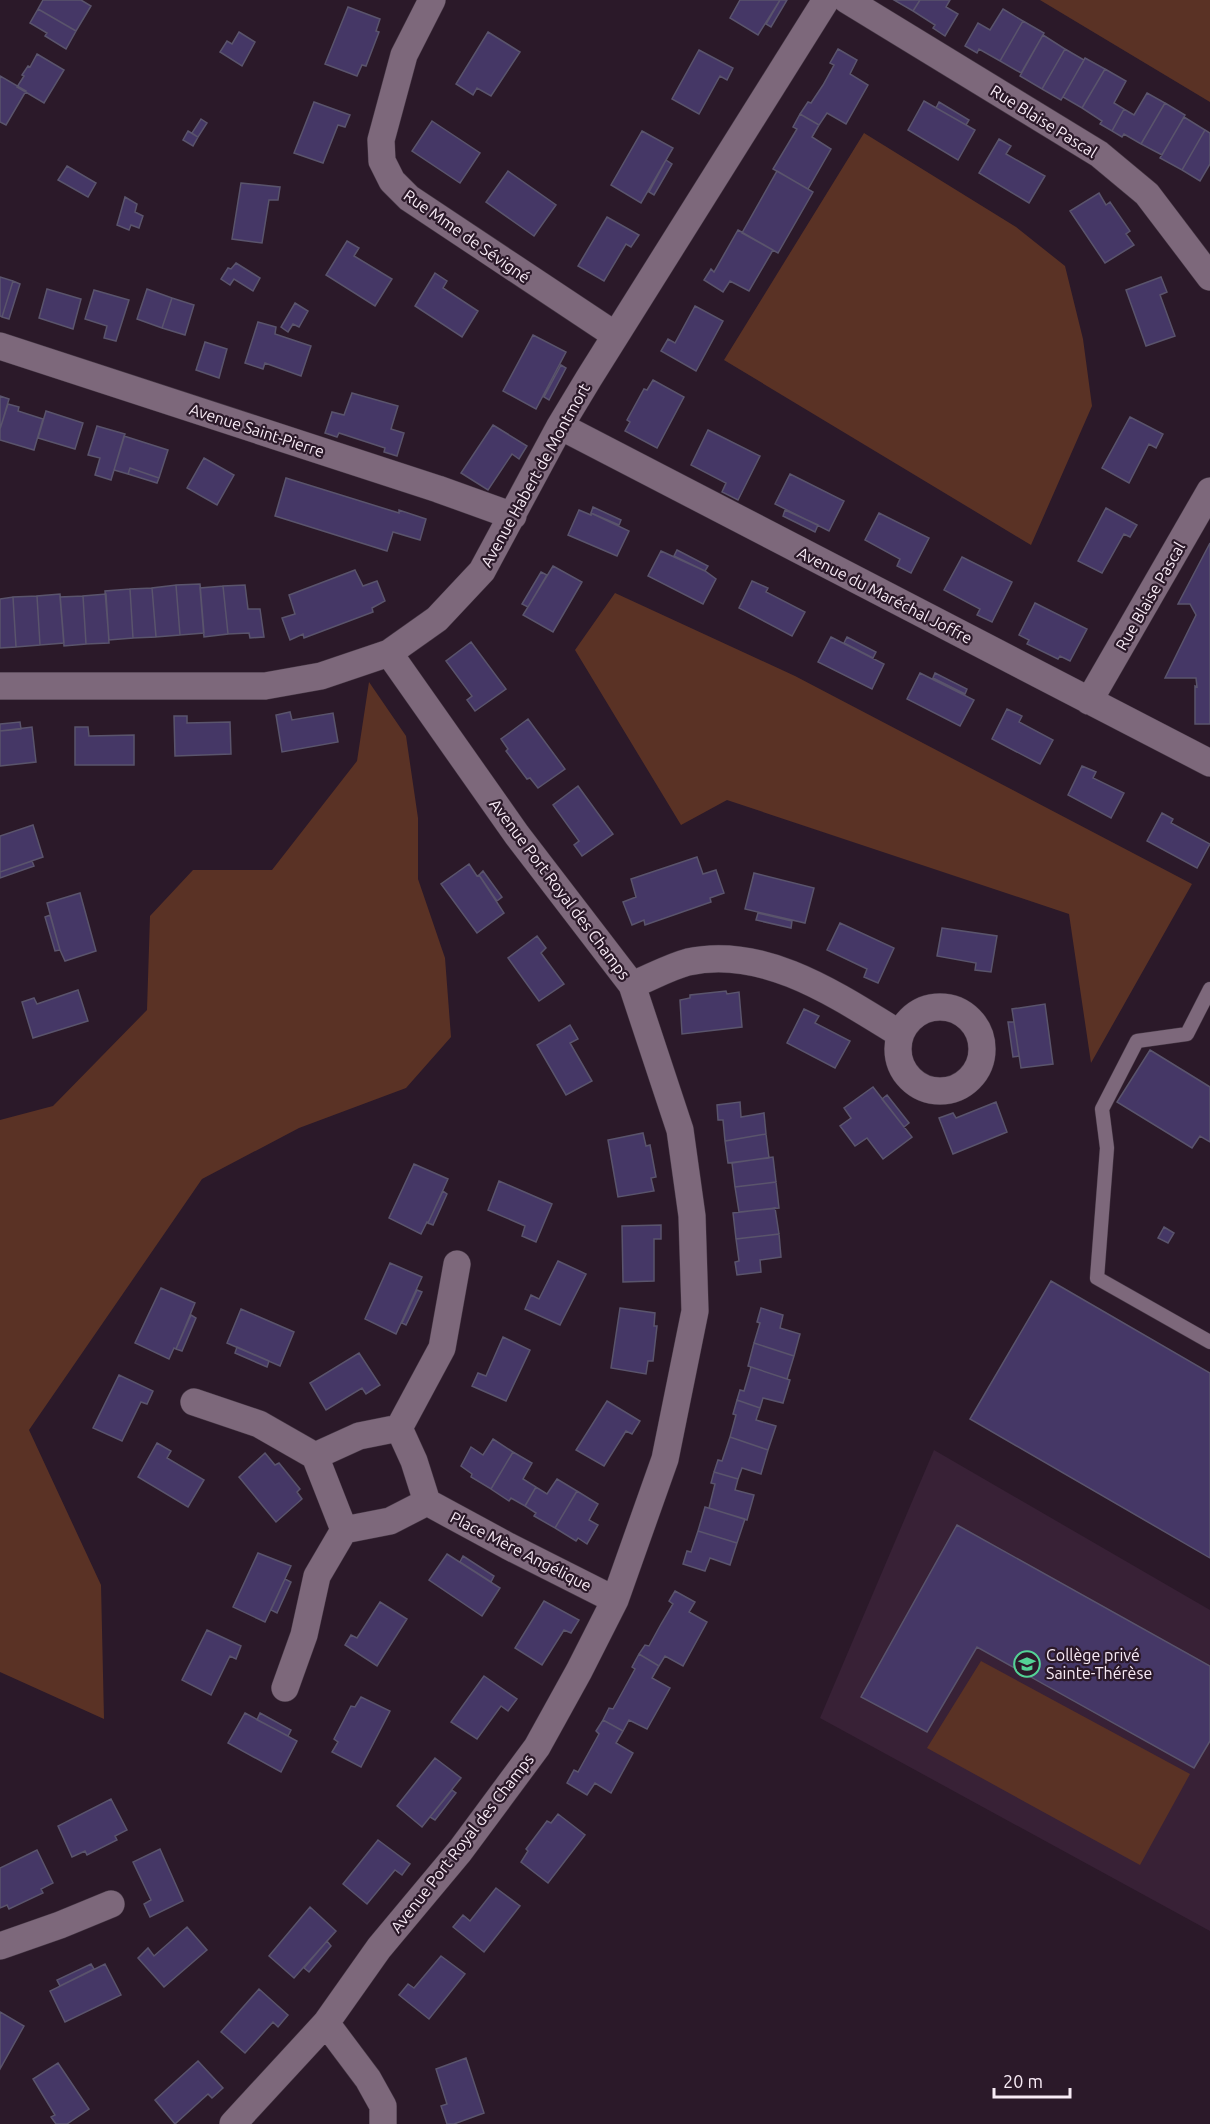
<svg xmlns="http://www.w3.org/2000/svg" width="1210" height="2124" font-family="Ubuntu,sans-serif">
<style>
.built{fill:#382136}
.green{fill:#5a3225}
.building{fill:#453766;stroke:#5a546c;stroke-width:1.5}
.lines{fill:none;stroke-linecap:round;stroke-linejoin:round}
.service-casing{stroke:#453744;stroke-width:15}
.minor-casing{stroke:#453744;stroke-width:28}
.service{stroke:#7d687b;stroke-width:14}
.minor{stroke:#7d687b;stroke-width:27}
.labels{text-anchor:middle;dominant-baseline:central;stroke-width:4.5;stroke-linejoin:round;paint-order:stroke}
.street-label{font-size:16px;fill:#f8ebf6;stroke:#2b1929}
.poi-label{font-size:16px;fill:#f8ebf6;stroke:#2b1929;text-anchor:start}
</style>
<rect width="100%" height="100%" fill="#2b1929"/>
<path class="built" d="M934,1450L1210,1610V1931L820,1718Z"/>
<path class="green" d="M1040,0H1210V102Z
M864,133L1016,227L1065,266L1083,339L1092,406L1031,545L724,360Z
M615,593L795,676L1192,884L1091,1063L1069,914L727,800L681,825L575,650Z
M369,682L406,736L418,818V879L445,958L451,1037L406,1088L299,1128L202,1179L29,1430L101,1585L104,1719L0,1672V1120L53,1106L147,1010L150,916L193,870H272L357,761Z
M981,1661L1190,1774L1140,1865L927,1748Z"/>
<path class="building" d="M43,0H81L91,6L76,31L38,9Z
M740,0H780L758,35L730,18Z
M780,0H787L771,27L766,24Z
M894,0H920L913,11Z
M920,0H950L946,7L958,14L945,36L933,28L935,25L913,11Z
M348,7L380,19L376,31L379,32L366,66L362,65L357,76L325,64Z
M38,9L76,31L66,49L45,36L47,33L30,23Z
M1003,9L1023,21L1000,61L979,49L977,53L965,46L978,23L990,30Z
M1023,21L1044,33L1021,73L1000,61Z
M239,32L255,42L242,66L220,52L227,41L232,44Z
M488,32L520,52L491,96L477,88L473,95L456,84Z
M1043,35L1065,49L1042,89L1020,76Z
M838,49L857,60L850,74L868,85L846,124L827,113L819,125L800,114L808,102L811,103L823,85L834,65L830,63Z
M1065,49L1084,60L1061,100L1042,89Z
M699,50L733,68L727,80L720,76L699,114L672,99Z
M37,54L64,70L44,103L17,87L24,76L22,75L28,66L30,67Z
M1085,58L1105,69L1082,108L1063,97Z
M1105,69L1126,81L1114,103L1124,109L1112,131L1100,124L1102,121L1082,108Z
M0,76L26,91L6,125L0,122Z
M1147,93L1165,103L1141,144L1124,134L1122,137L1112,131L1124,109L1134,115Z
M924,101L975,130L958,160L908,130Z
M314,102L350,115L345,127L338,125L323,163L294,153Z
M939,102L969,120L966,125L936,108Z
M1165,103L1185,115L1162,155L1141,144Z
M800,114L819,125L812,137L831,149L808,189L773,169L797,129L793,127Z
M1184,117L1205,130L1182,170L1160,158Z
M201,119L207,123L198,137L192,133Z
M432,121L480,153L460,183L412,151Z
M1205,130L1210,133V164L1200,181L1182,170Z
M188,131L198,137L193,146L183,140Z
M642,131L673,148L641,203L611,185Z
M999,139L1011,146L1006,154L1045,176L1029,203L979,173Z
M666,160L672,164L654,195L649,192Z
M67,166L96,183L88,197L58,180Z
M508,171L556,205L534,236L486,202Z
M777,171L813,192L778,253L742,233Z
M241,183L280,187L278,200H269L262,243L232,239Z
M1099,193L1106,205L1110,202L1130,231L1126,234L1134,245L1105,263L1070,211Z
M125,197L137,204L135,212L143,216L139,228L131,225L129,230L117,225Z
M607,217L639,235L631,247L626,244L604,281L578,266Z
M738,230L773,250L749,291L730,281L723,292L704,280L711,269L714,272Z
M347,241L359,248L354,256L392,279L375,306L326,275Z
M236,263L260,278L253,291L234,279L230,285L221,279L228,268L231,269Z
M435,273L447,281L443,288L478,311L462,337L415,306Z
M0,277L13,281L2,317L0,316Z
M1161,277L1167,292L1160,295L1175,336L1146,346L1126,290Z
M13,281L20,284L9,319L2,317Z
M47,289L81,299L73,329L39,318Z
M147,289L172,298L162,328L137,319Z
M94,290L129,300L116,341L104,338L107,326L85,319Z
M172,298L194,305L185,335L162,328Z
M295,303L308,311L299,327L293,324L288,332L281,327Z
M695,306L723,321L696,371L661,351L668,339L675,343Z
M258,322L276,327L275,334L311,346L301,376L265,363L263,369L245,363Z
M533,335L566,352L536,409L503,391Z
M205,342L227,349L219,378L196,370Z
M561,365L566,368L549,400L544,397Z
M653,380L684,397L657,448L625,431L630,422L627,420L644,389L647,390Z
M352,393L398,406L391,429L404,433L397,456L384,452L385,448L339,433L337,437L325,433L332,412L344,415Z
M0,396L9,399L1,426H0Z
M8,404L19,407L18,411L43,419L34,450L0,440V429Z
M46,411L83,423L75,449L38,438Z
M1130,417L1163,434L1156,448L1149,444L1129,483L1102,468Z
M493,425L527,446L519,459L512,454L488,490L461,473Z
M97,426L125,434L111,480L95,475L100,458L88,455Z
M708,430L760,456L738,500L722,492L726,483L691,465Z
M124,436L168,450L159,478L130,468L128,474L114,470Z
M204,458L234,475L217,505L187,488Z
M130,468L159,478L157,483L128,474Z
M790,474L844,501L829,531L775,504Z
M286,478L399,513V510L426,519L420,540L393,532L387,551L275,516Z
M593,507L621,520L619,525L591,513Z
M1106,508L1137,525L1130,537L1124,534L1102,573L1078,561Z
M579,510L591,515V513L629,531L617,556L568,535Z
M785,510L818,525L815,532L783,516Z
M879,513L929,538L911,573L897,566L900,559L865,540Z
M1210,543V724H1195V686L1197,687L1196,678H1165L1196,615L1190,604H1178Z
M677,550L708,566L705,571L674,556Z
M661,551L705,571L716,579L703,604L648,576Z
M962,557L1012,582L992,622L977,615L980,609L944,590Z
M553,566L582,582L553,632L523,615Z
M355,570L363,586L377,581L385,601L372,608L373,612L304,638L303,634L290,640L282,618L295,614L289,595Z
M541,572L547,575L528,607L522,604Z
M752,581L768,588L766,592L805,612L792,636L739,608Z
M200,584L204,633L180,635L176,585Z
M176,585L180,635L156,637L152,588Z
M245,585L248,609H260L264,637L250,638L249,633L228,634L223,586Z
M223,586L228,634L204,637L200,588Z
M152,588L156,637L133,638L130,589Z
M130,589L133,638L109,640L105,591Z
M60,594L64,643L40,645L37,596Z
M106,594L109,643L86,644L83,596Z
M37,596L40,645L16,647L13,597Z
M83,596L86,644L64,646L60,597Z
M13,597L16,647L0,648V599Z
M1035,603L1087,629L1070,661L1060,656L1058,659L1027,644L1029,640L1019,635Z
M831,637L884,664L872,689L818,662Z
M847,637L876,652L873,658L844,643Z
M471,642L506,689L475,711L467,700L472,696L446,661Z
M920,673L974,700L960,726L907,699Z
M935,673L967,689L965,694L933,678Z
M1007,709L1022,716L1019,722L1053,740L1040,764L992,739Z
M290,712L292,720L333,713L338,742L282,752L276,715Z
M174,716H187V723L230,722L231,754L175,756Z
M528,719L565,769L538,788L530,778L527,779L506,751L508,749L501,739Z
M20,722L21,729L0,731V724Z
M32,727L36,762L0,766V731Z
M75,727H88L89,736L134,735V765H75Z
M1082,766L1096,772L1093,778L1124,793L1111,818L1068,795Z
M578,786L613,834L582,856L574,845L579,841L553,805Z
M1162,813L1173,819L1171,823L1210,844L1197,868L1147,841Z
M33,825L43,857L0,872V836Z
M697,857L703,874L716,870L724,893L710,898L711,902L645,925L644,920L632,925L623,902L636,897L631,879Z
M32,861L34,866L0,878V872Z
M469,864L477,876L479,875L504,913L477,933L441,884Z
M483,871L502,897L497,901L479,875Z
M754,873L814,888L805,923L745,909Z
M80,893L96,951L65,961L60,950L47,903Z
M758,913L792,921L791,928L756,920Z
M50,915L60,950L55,951L45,917Z
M840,923L894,948L878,983L864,977L867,969L827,950Z
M942,928L997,936L991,972L975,970L976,963L937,956Z
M537,936L546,948L541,953L564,984L539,1001L508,958Z
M78,990L88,1021L33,1038L22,1002L34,998L37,1004Z
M726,991L727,994L739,992L742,1027L682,1034L680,1000L690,998V995Z
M1045,1004L1053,1064L1021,1068L1012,1009Z
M804,1009L819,1016L815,1023L850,1041L835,1068L787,1043Z
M1008,1022H1014L1019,1056L1013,1057Z
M570,1025L578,1039L570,1043L592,1081L566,1095L537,1045Z
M1150,1050L1210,1087V1142L1200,1136L1192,1148L1117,1102Z
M873,1087L912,1137L883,1159L867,1138L855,1146L840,1126L851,1118L844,1108Z
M887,1095L909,1123L904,1127L882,1099Z
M740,1102L741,1117L764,1113L766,1134L725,1141L723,1120H718L717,1105Z
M996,1102L1007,1132L953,1154L939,1118L953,1113L956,1118Z
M643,1133L646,1146L650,1145L656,1177L651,1178L654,1191L618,1197L608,1140Z
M766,1134L769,1158L728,1163L725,1141Z
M773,1157L776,1182L735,1187L732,1163Z
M414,1164L448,1179L428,1223L427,1222L421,1234L389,1218Z
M499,1181L552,1204L536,1242L522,1236L525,1226L488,1210Z
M776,1182L779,1208L739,1212L735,1187Z
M443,1191L447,1194L433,1225L428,1223Z
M775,1208L779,1234L736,1239L733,1213Z
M661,1225V1239H654V1281L623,1282L622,1226Z
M1164,1227L1174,1233L1168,1243L1158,1238Z
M779,1234L781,1257L760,1260L761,1272L737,1275L735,1262L739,1261L736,1239Z
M558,1261L586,1274L560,1325L525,1309L531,1295L539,1299Z
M390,1263L422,1277L396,1334L365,1319Z
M1051,1281L1210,1373V1558L970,1419Z
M161,1288L195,1303L176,1349L174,1348L169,1359L135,1343Z
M417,1290L422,1292L406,1325L402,1323Z
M620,1308L655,1313L654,1326H657L653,1361H648L646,1374L611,1368Z
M761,1308L783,1315L780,1328L800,1334L794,1356L754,1343L760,1323L757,1322Z
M241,1309L294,1332L280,1366L227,1343Z
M191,1315L196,1318L182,1351L176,1349Z
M503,1337L530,1350L506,1401L472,1386L478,1373L486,1376Z
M754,1343L794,1356L787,1379L748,1366Z
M237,1347L269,1361L267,1367L235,1353Z
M359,1353L380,1385L366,1394L362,1388L326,1410L310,1383Z
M751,1367L790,1380L783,1403L763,1398L760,1408L737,1400L740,1390L744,1391Z
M119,1375L153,1391L147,1404L141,1402L122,1441L93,1428Z
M737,1400L760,1408L756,1420L776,1426L768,1450L730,1437L736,1415L733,1414Z
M607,1401L640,1421L632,1434L626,1431L604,1466L576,1450Z
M730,1437L768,1450L761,1474L742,1468L738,1479L714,1472L718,1460L722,1461Z
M493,1439L513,1452L491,1489L471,1477L472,1474L461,1466L471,1447L483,1455Z
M157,1443L171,1451L167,1458L204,1480L188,1507L138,1477Z
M513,1452L532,1463L523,1479L536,1487L525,1506L511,1498L509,1501L491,1489Z
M265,1453L275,1465L279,1463L300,1489L297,1492L302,1499L276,1522L239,1477Z
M714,1472L738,1479L735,1490L754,1495L747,1520L709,1508L715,1484L711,1483Z
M557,1479L577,1491L555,1528L534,1516L536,1513L525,1506L536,1487L547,1494Z
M577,1491L598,1504L589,1520L598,1525L587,1544L578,1538L576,1541L555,1528Z
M705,1507L745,1519L737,1543L698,1531Z
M957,1525L1210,1666V1741L1194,1768L977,1647L927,1732L861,1697Z
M698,1531L737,1543L730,1565L710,1558L705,1571L683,1564L687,1551L691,1552Z
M258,1553L291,1566L265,1622L233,1607Z
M447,1554L500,1588L482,1616L429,1580Z
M463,1556L494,1576L491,1582L460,1562Z
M285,1579L291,1582L277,1613L271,1610Z
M675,1591L695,1602L689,1612L707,1622L683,1666L665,1656L659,1666L639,1654L645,1645L649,1646L661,1624L673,1604L669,1601Z
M544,1601L579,1620L571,1633L564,1630L542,1665L515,1648Z
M380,1602L407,1619L377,1666L345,1645L351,1635L357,1638Z
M207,1630L241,1646L236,1659L230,1656L211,1695L182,1680Z
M639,1654L659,1666L652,1678L670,1688L647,1729L629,1720L623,1731L603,1720L609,1708L613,1709L635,1669L632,1667Z
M484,1676L517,1699L508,1711L501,1706L477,1739L451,1722Z
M361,1697L390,1711L361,1767L332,1752L338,1742L334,1739L351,1706L355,1707Z
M245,1713L297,1741L281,1772L228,1743Z
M260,1713L291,1730L288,1736L257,1720Z
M603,1720L623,1731L616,1743L633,1753L611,1793L595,1783L587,1795L567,1783L574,1770L578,1772L599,1734L596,1731Z
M435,1758L461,1778L422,1827L397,1806Z
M452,1790L456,1793L435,1820L430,1817Z
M111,1799L127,1830L115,1836L117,1840L87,1855L85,1851L72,1857L58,1826Z
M558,1814L585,1835L548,1883L521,1862L528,1851L526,1849L547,1821L551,1823Z
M378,1840L410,1864L402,1875L395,1870L367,1904L343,1884Z
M160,1849L183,1901L150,1917L144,1904L151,1900L133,1862Z
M37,1850L53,1883L41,1889L43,1893L9,1909L7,1905L0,1908V1868Z
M496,1888L520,1906L484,1952L453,1927L463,1915L470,1921Z
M310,1907L336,1931L294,1978L269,1956Z
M187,1927L207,1950L164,1987L138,1958L148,1948L154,1956Z
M327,1941L331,1946L309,1972L304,1968Z
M441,1956L465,1974L429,2019L399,1995L408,1984L414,1988Z
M91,1964L94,1969L60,1986L57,1980Z
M105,1964L121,1995L65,2022L50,1991Z
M259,1989L288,2015L278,2027L273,2022L245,2053L221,2032Z
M0,2012L24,2026L0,2069Z
M466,2058L484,2113L454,2124H447L441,2106L447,2104L436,2069Z
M198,2061L223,2088L212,2098L208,2094L175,2124L155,2100Z
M58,2063L89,2109L67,2124H56L51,2117L55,2115L33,2079Z"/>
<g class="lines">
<g class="service-casing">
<path id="service" d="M1210,989L1187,1034L1137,1041L1102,1109L1107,1148L1097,1278L1210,1342"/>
</g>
<g class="minor-casing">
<path id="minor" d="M432,0L404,55L381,140L382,161L392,181L409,198L615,335
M847,0L1099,154L1147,194L1210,277
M0,346L438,489L513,516
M560,426L1210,763
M0,686H265L321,676L389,653L437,619L482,571L560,426L589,378L826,0
M1089,701L1210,491
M632,985C650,978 669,967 688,962C764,945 838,996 900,1034
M898 1049a42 42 0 1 1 84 0a42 42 0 1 1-84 0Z
M194,1402L259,1424L315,1456L344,1530L390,1521L427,1502L414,1461L399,1428L359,1436L315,1456
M399,1428L442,1348L457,1264
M427,1502L508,1546L615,1600
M285,1688L304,1635L317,1576L344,1530
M0,1946L60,1925L111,1904
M326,2023L368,2079L383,2106V2124
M233,2124L326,2023L379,1948L460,1851L537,1747L579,1671L615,1600L665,1459L695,1311L692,1216L680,1130L632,985L517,835L389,653"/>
</g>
<use href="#service" class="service"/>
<use href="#minor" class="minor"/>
</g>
<defs>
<g id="school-ring" transform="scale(1.35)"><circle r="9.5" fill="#2b1929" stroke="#54d396" stroke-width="1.5"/><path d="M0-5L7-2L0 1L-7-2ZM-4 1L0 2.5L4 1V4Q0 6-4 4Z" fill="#54d396"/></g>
</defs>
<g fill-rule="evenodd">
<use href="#school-ring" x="1027" y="1664"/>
</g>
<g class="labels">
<g class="street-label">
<text transform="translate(1044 121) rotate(32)">Rue Blaise Pascal</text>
<text transform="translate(467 236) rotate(35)">Rue Mme de Sévigné</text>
<text transform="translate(257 430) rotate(18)">Avenue Saint-Pierre</text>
<text transform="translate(535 475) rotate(-61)">Avenue Habert de Montmort</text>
<text transform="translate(885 595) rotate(27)">Avenue du Maréchal Joffre</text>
<text transform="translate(1150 596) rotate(-60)">Rue Blaise Pascal</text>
<text transform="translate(560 889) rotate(53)">Avenue Port Royal des Champs</text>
<text transform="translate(521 1551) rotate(27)">Place Mère Angélique</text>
<text transform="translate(462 1843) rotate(-52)">Avenue Port Royal des Champs</text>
</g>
<g class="poi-label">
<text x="1046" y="1655">Collège privé<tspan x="1046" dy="18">Sainte-Thérèse</tspan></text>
</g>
</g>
<path d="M994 2088v9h76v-9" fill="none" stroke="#f8ebf6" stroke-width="3"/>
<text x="1003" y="2088" font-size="18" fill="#f8ebf6" stroke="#2b1929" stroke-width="4.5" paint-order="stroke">20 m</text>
</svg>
